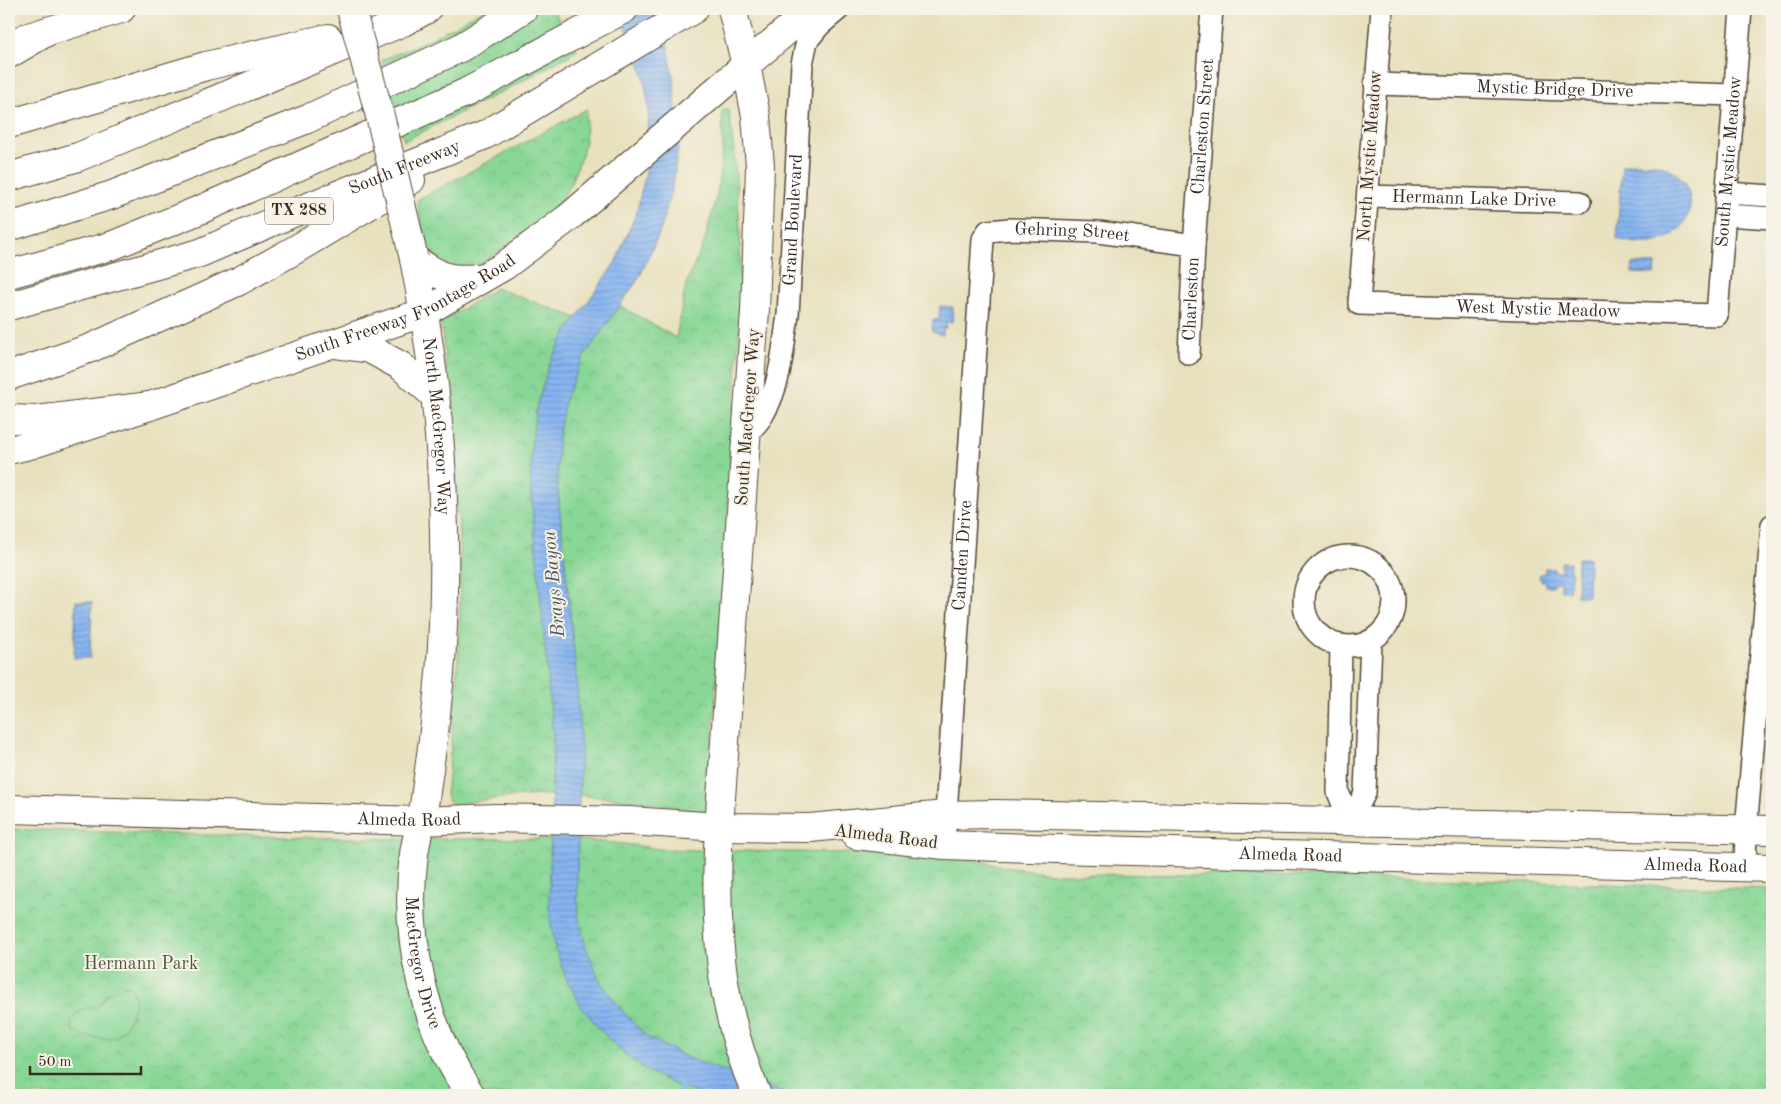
<svg xmlns="http://www.w3.org/2000/svg" width="1781" height="1104" font-family="'Old Standard TT',serif">
<style>
.park{fill:url(#park-crowns);stroke:#62805a}
.pitch{fill:#88d796;stroke:#62805a}
.water{fill:url(#water-rules);stroke:#607088}
.lines{fill:none;stroke-linecap:round;stroke-linejoin:round}
.stream{stroke:#86b5f1;stroke-width:4.5}
.minor-casing{stroke:#554536;stroke-width:24}
.major-casing{stroke:#554536;stroke-width:30}
.highway-casing{stroke:#554536;stroke-width:30}
.minor{stroke:#fff;stroke-width:21}
.major{stroke:#fff;stroke-width:28}
.highway{stroke:#fff;stroke-width:28}
.major-bridge-casing{stroke:#554536;stroke-width:30;stroke-linecap:butt}
.major-bridge{stroke:#fff;stroke-width:28}
.labels{text-anchor:middle;dominant-baseline:central;stroke-width:4;stroke-linejoin:round;paint-order:stroke}
.shield{fill:#f7f3e8;stroke:#73665b;stroke-width:1}
.shield-label{font-size:16px;font-weight:bold;fill:#3b2a1e}
.street-label{font-size:18px;fill:#3b2a1e;stroke:#f7f3e8}
.park-label{font-size:18px;fill:#4e553c;stroke:#f7f3e8}
.water-label{font-size:19px;font-style:italic;fill:#52545d;stroke:#f7f3e8}
</style>
<defs>
<pattern id="park-crowns" width="20" height="18" patternUnits="userSpaceOnUse" patternTransform="scale(1.25)"><rect width="20" height="18" fill="#88d796"/><path d="M2 6a3 3 0 1 1 6 0M12 15a3 3 0 1 1 6 0" fill="none" stroke="#76b981"/></pattern>
<pattern id="water-rules" width="6" height="5" patternUnits="userSpaceOnUse" patternTransform="scale(1.25)"><rect width="6" height="5" fill="#86b5f1"/><path d="M0 2.5h6" fill="none" stroke="#6f93c3"/></pattern>
</defs>
<rect width="100%" height="100%" fill="#f7f3e8"/>
<filter id="ink" filterUnits="userSpaceOnUse"><feTurbulence type="fractalNoise" baseFrequency=".02" numOctaves="2"/><feDisplacementMap in="SourceGraphic" scale="10" xChannelSelector="R" yChannelSelector="G"/><feConvolveMatrix kernelMatrix="1 2 1 2 8 2 1 2 1" color-interpolation-filters="sRGB"/></filter>
<filter id="wash" filterUnits="userSpaceOnUse"><feTurbulence type="fractalNoise" baseFrequency=".0096" numOctaves="4" result="noise"/><feDisplacementMap in="SourceGraphic" scale="20" xChannelSelector="R" yChannelSelector="G"/><feGaussianBlur stdDeviation="1.12" result="paint"/><feColorMatrix in="noise" values="0 0 0 0 0 0 0 0 0 0 0 0 0 0 0 0 0 1.4 0 .05"/><feComposite in="paint" operator="in"/></filter>
<g filter="url(#wash)">
<rect width="100%" height="100%" fill="#e8e1bf"/>
<path class="park" d="M485,9H553L577,51L515,85L404,141L382,60L432,38Z
M725,108L729,111L734,152L740,228L741,304L708,809L704,812C658,804 612,796 565,795C528,794 491,799 454,804C449,802 447,800 446,795C453,727 460,659 460,591C460,500 451,412 441,322L496,288L585,321L605,297L676,338L686,284L705,240L717,194L723,147L722,112Z
M587,109L585,140L582,155L570,185L553,212L472,270L458,271L427,252L417,200Z
M9,829C139,833 269,837 399,839C485,840 574,834 659,849L932,855L970,859L1011,868L1059,874L1329,876L1772,889V1095H9Z"/>
<path class="pitch" d="M124,986H130C142,998 128,1030 115,1037C106,1041 81,1037 73,1031L71,1021L76,1014L86,1008L94,1009L98,1006L108,993Z"/>
<path class="water" d="M617,9H650L667,41L674,81L678,146L674,179L661,229L639,278L583,358L565,399L558,438L557,482L576,672L581,749L577,873L578,915L586,948L601,983L624,1013L647,1037L690,1059L792,1095H703L682,1088L647,1071L621,1051L602,1032L581,1006L566,978L554,945L549,908L553,735L531,494V447L537,405L550,362L568,330L615,263L636,214L646,172L649,109L643,73L624,22Z
M1633,163C1644,163 1657,163 1667,168C1674,170 1680,177 1684,183C1700,208 1683,236 1656,242C1643,245 1630,242 1617,239L1622,165Z
M1633,263L1656,264L1655,274L1632,273Z
M940,306L953,307L952,322H946V328H943V335L932,332L933,320H939Z
M1578,558H1589L1588,596H1577Z
M1561,562H1570V572H1572L1569,591H1561V582H1554L1553,586H1545V581H1541L1539,577L1540,574L1545,573V568L1554,569V572H1561Z
M76,601L92,602L90,658H74Z"/>
<g class="lines">
<path class="stream" d="M681,1083L682,1094"/>
</g>
</g>
<g filter="url(#ink)">
<g class="lines">
<g class="minor-casing">
<g id="minor">
<path id="s1" d="M1382,9L1359,304L1717,315L1741,9"/>
<path id="s2" d="M1375,84L1734,95"/>
<path d="M1726,193L1772,196"/>
<path id="s3" d="M1368,196L1580,202"/>
<path d="M1725,215L1772,218"/>
<path id="s4" d="M1189,354L1194,245L1212,9"/>
<path id="s5" d="M747,434C753,428 760,421 764,413C781,384 783,348 788,315L802,64L807,41L820,25L839,9"/>
<circle cx="1349" cy="601" r="45"/>
<path d="M1341,645L1338,792L1350,822"/>
<path d="M1350,822L1365,793L1371,641"/>
<path id="s6" d="M944,845L983,239L988,231L1010,229L1098,232L1194,245"/>
<path d="M1745,868L1746,830L1772,525"/>
</g>
</g>
<g class="major-casing">
<g id="major">
<path d="M732,9L746,65L756,116L760,166L755,311L719,827C714,921 718,1008 757,1095"/>
<path d="M25,38L121,9"/>
<path id="s7" d="M414,259C438,378 448,503 443,625C441,681 434,736 426,791C424,813 417,833 414,854C403,936 424,1028 471,1095"/>
<path d="M414,259C442,278 449,282 484,277"/>
<path d="M334,344L370,349L401,366L434,395"/>
<path id="s8" d="M9,450L30,445L150,406L425,312L504,266L568,218L746,65"/>
<path id="s9" d="M9,809L421,821L496,818L630,821L719,827L810,828L945,815L994,814L1772,830"/>
<path id="s10" d="M856,835L944,845L1057,849L1772,868"/>
</g>
</g>
<g class="highway-casing">
<g id="highway">
<path d="M9,54L48,31"/>
<path d="M746,65L812,9"/>
<path d="M9,124L206,66L328,38"/>
<path d="M9,177L78,157L403,22L427,9"/>
<path d="M9,227L112,195L305,120L460,48L523,9"/>
<path d="M9,274L111,246L202,209L467,92L624,9"/>
<path id="s11" d="M9,306L200,253L293,213L485,135L694,9"/>
<path d="M9,376L91,348L239,281L293,251L411,180"/>
<path d="M9,419L37,420L150,406"/>
</g>
</g>
<use href="#minor" class="minor"/>
<use href="#major" class="major"/>
<use href="#highway" class="highway"/>
<g class="major-bridge-casing">
<path id="major-bridge" d="M351,9L381,120L414,259"/>
</g>
<use href="#major-bridge" class="major-bridge"/>
</g>
</g>
<g class="labels">
<rect class="shield" x="265" y="197.5" width="68" height="27" rx="4"/>
<g class="shield-label">
<text x="299" y="211">TX 288</text>
</g>
<g class="street-label">
<text stroke="none"><textPath href="#s2" startOffset="180">Mystic Bridge Drive</textPath></text>
<text stroke="none"><textPath href="#s4" startOffset="228">Charleston Street</textPath></text>
<text transform="translate(1370 156) rotate(-86)">North Mystic Meadow</text>
<text stroke="none"><textPath href="#s1" startOffset="808">South Mystic Meadow</textPath></text>
<text stroke="none"><textPath href="#s11" startOffset="420">South Freeway</textPath></text>
<text stroke="none"><textPath href="#s3" startOffset="106">Hermann Lake Drive</textPath></text>
<text stroke="none"><textPath href="#s5" startOffset="224">Grand Boulevard</textPath></text>
<text stroke="none"><textPath href="#s6" startOffset="701">Gehring Street</textPath></text>
<text stroke="none"><textPath href="#s4" startOffset="55">Charleston</textPath></text>
<text stroke="none"><textPath href="#s8" startOffset="422">South Freeway Frontage Road</textPath></text>
<text stroke="none"><textPath href="#s1" startOffset="475">West Mystic Meadow</textPath></text>
<text transform="translate(748 417) rotate(-86)">South MacGregor Way</text>
<text stroke="none"><textPath href="#s7" startOffset="169">North MacGregor Way</textPath></text>
<text stroke="none"><textPath href="#s6" startOffset="290">Camden Drive</textPath></text>
<text stroke="none"><textPath href="#s9" startOffset="400">Almeda Road</textPath></text>
<text transform="translate(886 837) rotate(7)">Almeda Road</text>
<text stroke="none"><textPath href="#s10" startOffset="435">Almeda Road</textPath></text>
<text stroke="none"><textPath href="#s10" startOffset="840">Almeda Road</textPath></text>
<text stroke="none"><textPath href="#s7" startOffset="709">MacGregor Drive</textPath></text>
</g>
<g class="park-label">
<text x="141" y="964">Hermann Park</text>
</g>
<g class="water-label">
<text transform="translate(555 584) rotate(-95)">Brays Bayou</text>
</g>
</g>
<rect width="1781" height="1104" fill="none" stroke="#f7f3e8" stroke-width="30"/>
<path d="M30 1066v8h111v-8" fill="none" stroke="#3b2a1e" stroke-width="2.5"/>
<text x="38" y="1066" font-size="15" fill="#3b2a1e" stroke="#f7f3e8" stroke-width="4" paint-order="stroke">50 m</text>
</svg>
